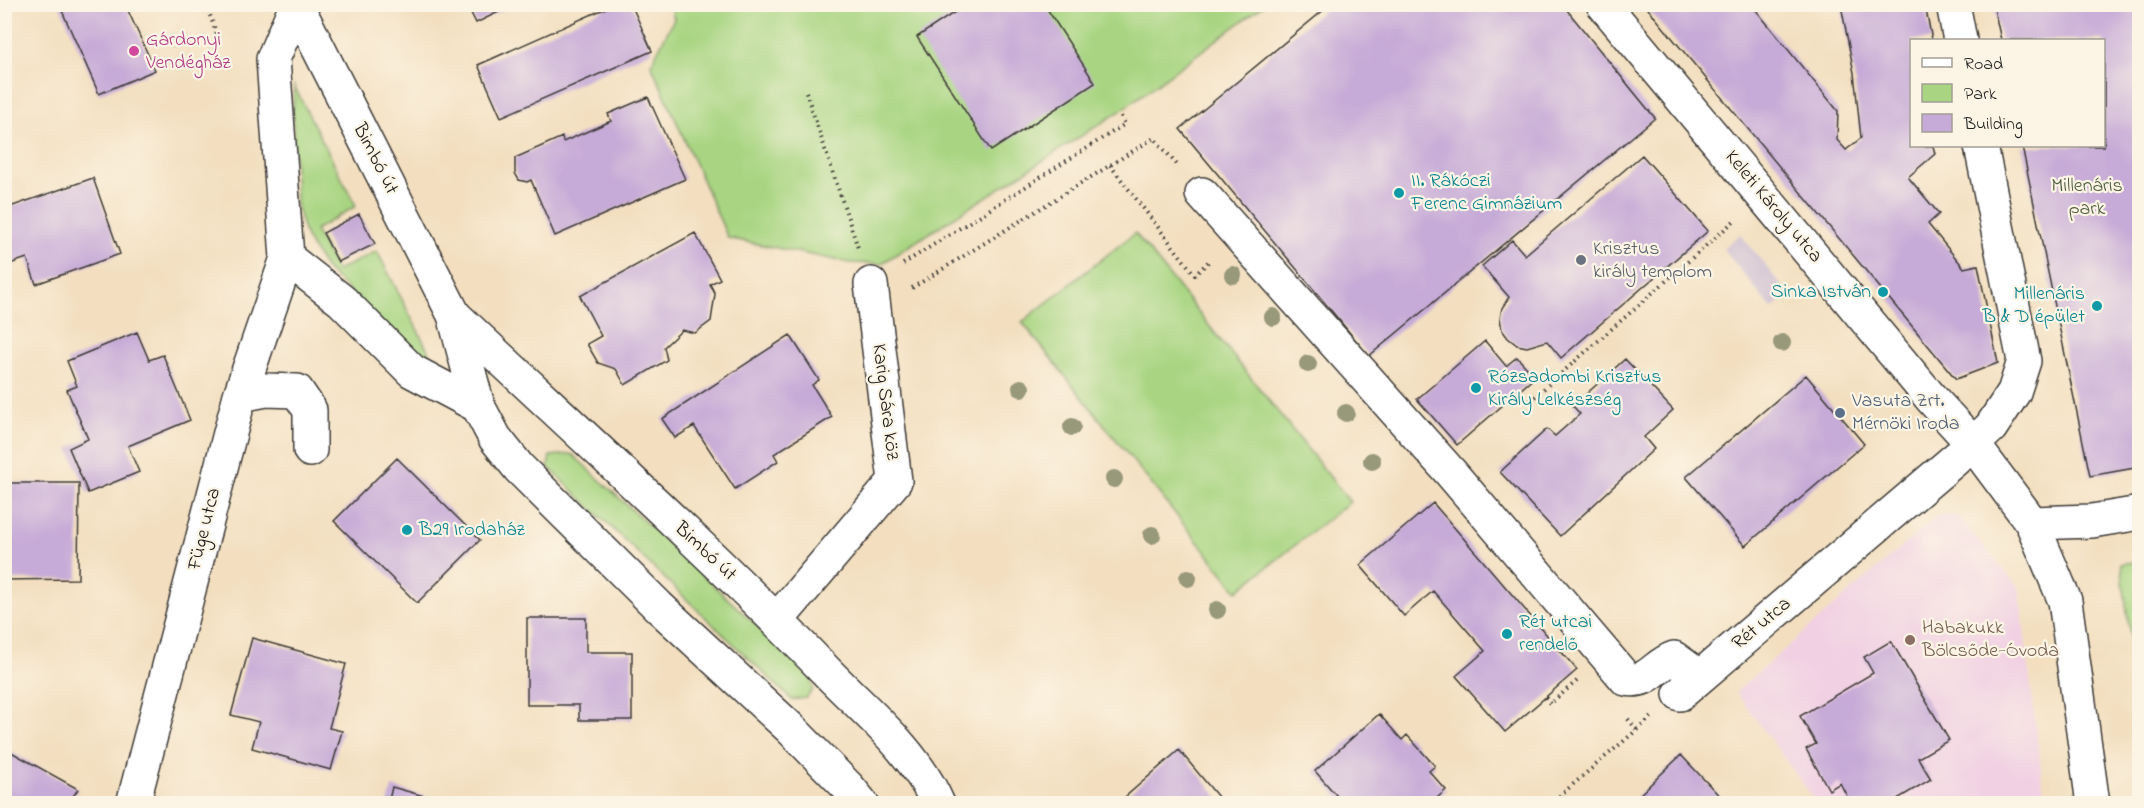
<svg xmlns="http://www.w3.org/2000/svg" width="2144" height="808" font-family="'Indie Flower',sans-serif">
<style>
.built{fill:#f1d0e3}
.industrial{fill:#cebed1}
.green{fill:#a9d582;stroke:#62784f;stroke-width:1.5}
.building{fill:#c6aad7}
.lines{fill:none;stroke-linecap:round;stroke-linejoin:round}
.minor-casing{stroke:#3c3935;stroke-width:36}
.path{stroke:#3c3935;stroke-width:4;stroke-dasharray:1.5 4.5;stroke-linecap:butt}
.minor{stroke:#fff;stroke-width:33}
.tree{fill:#98987a}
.hotel-dot{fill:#d1479c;stroke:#fcf5e5;stroke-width:2}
.culture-dot{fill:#0f9aa8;stroke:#fcf5e5;stroke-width:2}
.worship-dot{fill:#6b7280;stroke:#fcf5e5;stroke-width:2}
.service-dot{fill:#5c6f8a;stroke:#fcf5e5;stroke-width:2}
.education-dot{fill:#8d6e63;stroke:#fcf5e5;stroke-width:2}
.labels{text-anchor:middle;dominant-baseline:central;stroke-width:4.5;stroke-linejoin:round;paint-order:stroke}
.hotel-label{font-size:20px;fill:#b23c85;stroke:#fcf5e5;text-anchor:start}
.street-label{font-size:20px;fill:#1c1c1c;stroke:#fcf5e5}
.culture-label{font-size:20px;fill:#0d838f;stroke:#fcf5e5;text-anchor:start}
.park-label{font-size:20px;fill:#4d5d40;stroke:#fcf5e5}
.worship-label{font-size:20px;fill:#5b616d;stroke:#fcf5e5;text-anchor:start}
.service-label{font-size:20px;fill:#4e5e75;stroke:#fcf5e5;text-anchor:start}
.education-label{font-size:20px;fill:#785e54;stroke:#fcf5e5;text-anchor:start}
</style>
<rect width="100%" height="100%" fill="#fcf5e5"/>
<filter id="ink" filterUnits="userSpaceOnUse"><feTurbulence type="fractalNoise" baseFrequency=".0167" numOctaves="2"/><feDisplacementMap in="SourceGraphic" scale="12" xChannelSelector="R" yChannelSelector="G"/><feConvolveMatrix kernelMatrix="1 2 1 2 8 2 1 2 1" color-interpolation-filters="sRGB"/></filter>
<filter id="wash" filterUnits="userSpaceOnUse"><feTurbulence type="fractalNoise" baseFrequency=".008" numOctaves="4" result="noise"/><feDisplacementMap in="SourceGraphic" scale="24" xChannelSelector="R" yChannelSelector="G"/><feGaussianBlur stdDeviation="1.35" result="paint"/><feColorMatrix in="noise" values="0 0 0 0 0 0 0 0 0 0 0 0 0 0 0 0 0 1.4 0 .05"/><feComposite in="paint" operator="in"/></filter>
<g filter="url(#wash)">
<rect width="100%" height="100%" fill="#f3dfc0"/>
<path class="built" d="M1957,515L2019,588L2045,803H1817L1736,692L1937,516Z"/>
<path class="industrial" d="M1740,234L1789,295L1772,309L1723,249Z"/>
<path class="green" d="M671,5H1264L1119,112L881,264L850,263L728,238L651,64L674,19Z
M294,86L356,206L315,230L337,271L377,251L432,358L424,363L325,268L306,238L296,204L293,115Z
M1135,233L1350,502L1237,591L1022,322Z
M572,454L811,676L813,690L806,698L792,700L548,467L550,456Z
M2139,561H2140L2139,708L2121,564Z"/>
<g id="blocks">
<path class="building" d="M59,4H125L155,70L99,94Z
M615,4H631L652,51L501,117L478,65Z
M967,4H982L985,11L995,4H1044L1095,83L991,151L917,37Z
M1331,4H1562L1655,118L1369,356L1180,129Z
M1644,4H1751L1838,111L1837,140L1846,150L1861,138L1854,73L1841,5H1925L1932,40H1912V146H1933L1935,154L1908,177L1939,214L1928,224L1964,268L1978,265L1998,363L1956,379Z
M1993,4H2140V467L2090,476L2022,146H2104V40H2001Z
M467,5H513L476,23Z
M648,97L685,179L555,236L531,180L527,182L519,180L515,173V158L562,137L563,142L611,121L608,114Z
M1642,155L1708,231L1561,358L1547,341L1527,347L1517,345L1508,338L1502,330L1500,318L1502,308L1509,297L1482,266L1512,240L1525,255Z
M93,178L120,254L36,284L27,258L4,266V209Z
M359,214L375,244L338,262L323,233Z
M695,233L720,279L710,284L715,294L711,321L695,333L682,330L664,347L667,360L625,385L616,369L598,363L587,344L601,336L580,296Z
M137,332L149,360L163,355L190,420L128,446L139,472L88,493L69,448L88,439L67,390L77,386L67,361Z
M790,335L819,380L812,385L832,417L774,454L778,461L735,489L694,426L675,438L662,419Z
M1485,341L1506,366L1517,357L1535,377L1457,445L1417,399Z
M1625,359L1673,410L1644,437L1654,449L1560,536L1500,472L1547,429L1555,436L1580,414L1573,406Z
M1806,375L1864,444L1745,546L1686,477Z
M397,458L480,540L417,603L334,521Z
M4,483H79L78,579L4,580Z
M1433,503L1577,670L1505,732L1456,676L1485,651L1433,591L1404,616L1360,565Z
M527,618H586V652H632V720H579V705H527Z
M252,638L346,664L329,728L342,731L331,770L252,748L259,722L231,715Z
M1891,641L1949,740L1918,758L1931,779L1889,804H1851L1840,783L1829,790L1806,749L1816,744L1800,716L1873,673L1864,657Z
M1379,714L1402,740L1407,735L1435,766L1429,771L1446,790L1430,804H1344L1315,771Z
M4,748L78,789L68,804H4Z
M1179,750L1224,804H1117Z
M1681,755L1727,804H1630Z
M392,787L431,798L438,804H388Z"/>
</g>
</g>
<g filter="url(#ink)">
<use href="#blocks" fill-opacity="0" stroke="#3c3935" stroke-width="1.5"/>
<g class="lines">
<g class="minor-casing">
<path id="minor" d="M296,4L454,315L478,406L495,438L519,468L659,607L790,728L848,787L862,804
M1603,4L1931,398L1973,444L2032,523L2065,601L2093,804
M1953,4L1960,40
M1202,194L1451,473L1626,679C1649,684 1654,665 1674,658L1700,677
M287,258L342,301L412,371L478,406
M454,315C579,433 708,549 828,673C867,713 915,751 938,804
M240,395L266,390L297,391L310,410V450
M2032,523L2092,521L2140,513
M777,620L895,481L871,284
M1680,694L1973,444L1991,427L2014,392L2024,361L1981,146
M133,804L240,395L287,258L273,59L296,5"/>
</g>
<path class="path" d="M206,4L217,35
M806,92L858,248
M1110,165L1195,275L1209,261
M903,264L1125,124L1119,112
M912,288L1154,138L1178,166
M1530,401L1734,221
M1546,697L1550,704L1578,680
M1628,719L1637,730
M1550,804L1652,717"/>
<use href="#minor" class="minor"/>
</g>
<g class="tree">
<circle cx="1233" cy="275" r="9"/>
<circle cx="1273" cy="317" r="9"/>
<circle cx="1782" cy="343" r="9"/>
<circle cx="1308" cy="364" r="9"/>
<circle cx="1021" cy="388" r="9"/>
<circle cx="1346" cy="413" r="9"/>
<circle cx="1072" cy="427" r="9"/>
<circle cx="1372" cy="461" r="9"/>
<circle cx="1114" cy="479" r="9"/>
<circle cx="1152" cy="535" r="9"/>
<circle cx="1188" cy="578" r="9"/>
<circle cx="1217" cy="610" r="9"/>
</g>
</g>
<circle class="hotel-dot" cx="134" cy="51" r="6"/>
<g class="culture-dot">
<circle cx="1399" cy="193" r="6"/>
<circle cx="1883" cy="292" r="6"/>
<circle cx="2097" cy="306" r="6"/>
<circle cx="1476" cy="388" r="6"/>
<circle cx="407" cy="530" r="6"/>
<circle cx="1507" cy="634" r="6"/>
</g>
<circle class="worship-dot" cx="1581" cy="260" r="6"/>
<circle class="service-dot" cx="1840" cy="413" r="6"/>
<circle class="education-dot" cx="1910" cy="640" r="6"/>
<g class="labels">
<g class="hotel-label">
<text x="146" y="40">Gárdonyi<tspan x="146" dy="23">Vendégház</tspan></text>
</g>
<g class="street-label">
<text transform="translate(375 159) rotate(63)">Bimbó út</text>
<text transform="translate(1773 207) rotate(50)">Keleti Károly utca</text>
<text transform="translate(885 402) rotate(83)">Karig Sára köz</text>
<text transform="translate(205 529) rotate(-76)">Füge utca</text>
<text transform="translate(705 552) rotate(43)">Bimbó út</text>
<text transform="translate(1762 624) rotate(-40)">Rét utca</text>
</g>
<g class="culture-label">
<text x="1411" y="181">II. Rákóczi<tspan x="1411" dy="23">Ferenc Gimnázium</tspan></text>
<text x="1871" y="292" text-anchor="end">Sinka István</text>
<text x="2085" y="294" text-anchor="end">Millenáris<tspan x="2085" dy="23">B &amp; D épület</tspan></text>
<text x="1488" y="377">Rózsadombi Krisztus<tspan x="1488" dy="23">Király Lelkészség</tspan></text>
<text x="419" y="530">B29 Irodaház</text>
<text x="1519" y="622">Rét utcai<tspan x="1519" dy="23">rendelő</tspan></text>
</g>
<g class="park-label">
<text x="2087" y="186">Millenáris<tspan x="2087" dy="23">park</tspan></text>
</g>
<g class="worship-label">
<text x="1593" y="249">Krisztus<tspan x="1593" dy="23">király templom</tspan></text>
</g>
<g class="service-label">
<text x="1852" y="401">Vasuta Zrt.<tspan x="1852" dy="23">Mérnöki Iroda</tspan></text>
</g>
<g class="education-label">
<text x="1922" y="628">Habakukk<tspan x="1922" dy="23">Bölcsőde-Óvoda</tspan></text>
</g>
</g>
<rect width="2144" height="808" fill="none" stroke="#fcf5e5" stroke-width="24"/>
<rect x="1910" y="39" width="195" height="108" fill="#fcf5e5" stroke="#a29e95" stroke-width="1.5"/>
<rect x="1922" y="58" width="30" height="9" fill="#ffffff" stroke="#a29e95" stroke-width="1.5"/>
<text x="1964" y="69" font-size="18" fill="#1c1c1c">Road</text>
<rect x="1922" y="84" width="30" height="18" fill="#a9d582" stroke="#a29e95" stroke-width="1.5"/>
<text x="1964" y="99" font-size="18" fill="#1c1c1c">Park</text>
<rect x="1922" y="114" width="30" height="18" fill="#c6aad7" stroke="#a29e95" stroke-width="1.5"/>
<text x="1964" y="129" font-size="18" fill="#1c1c1c">Building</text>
</svg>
